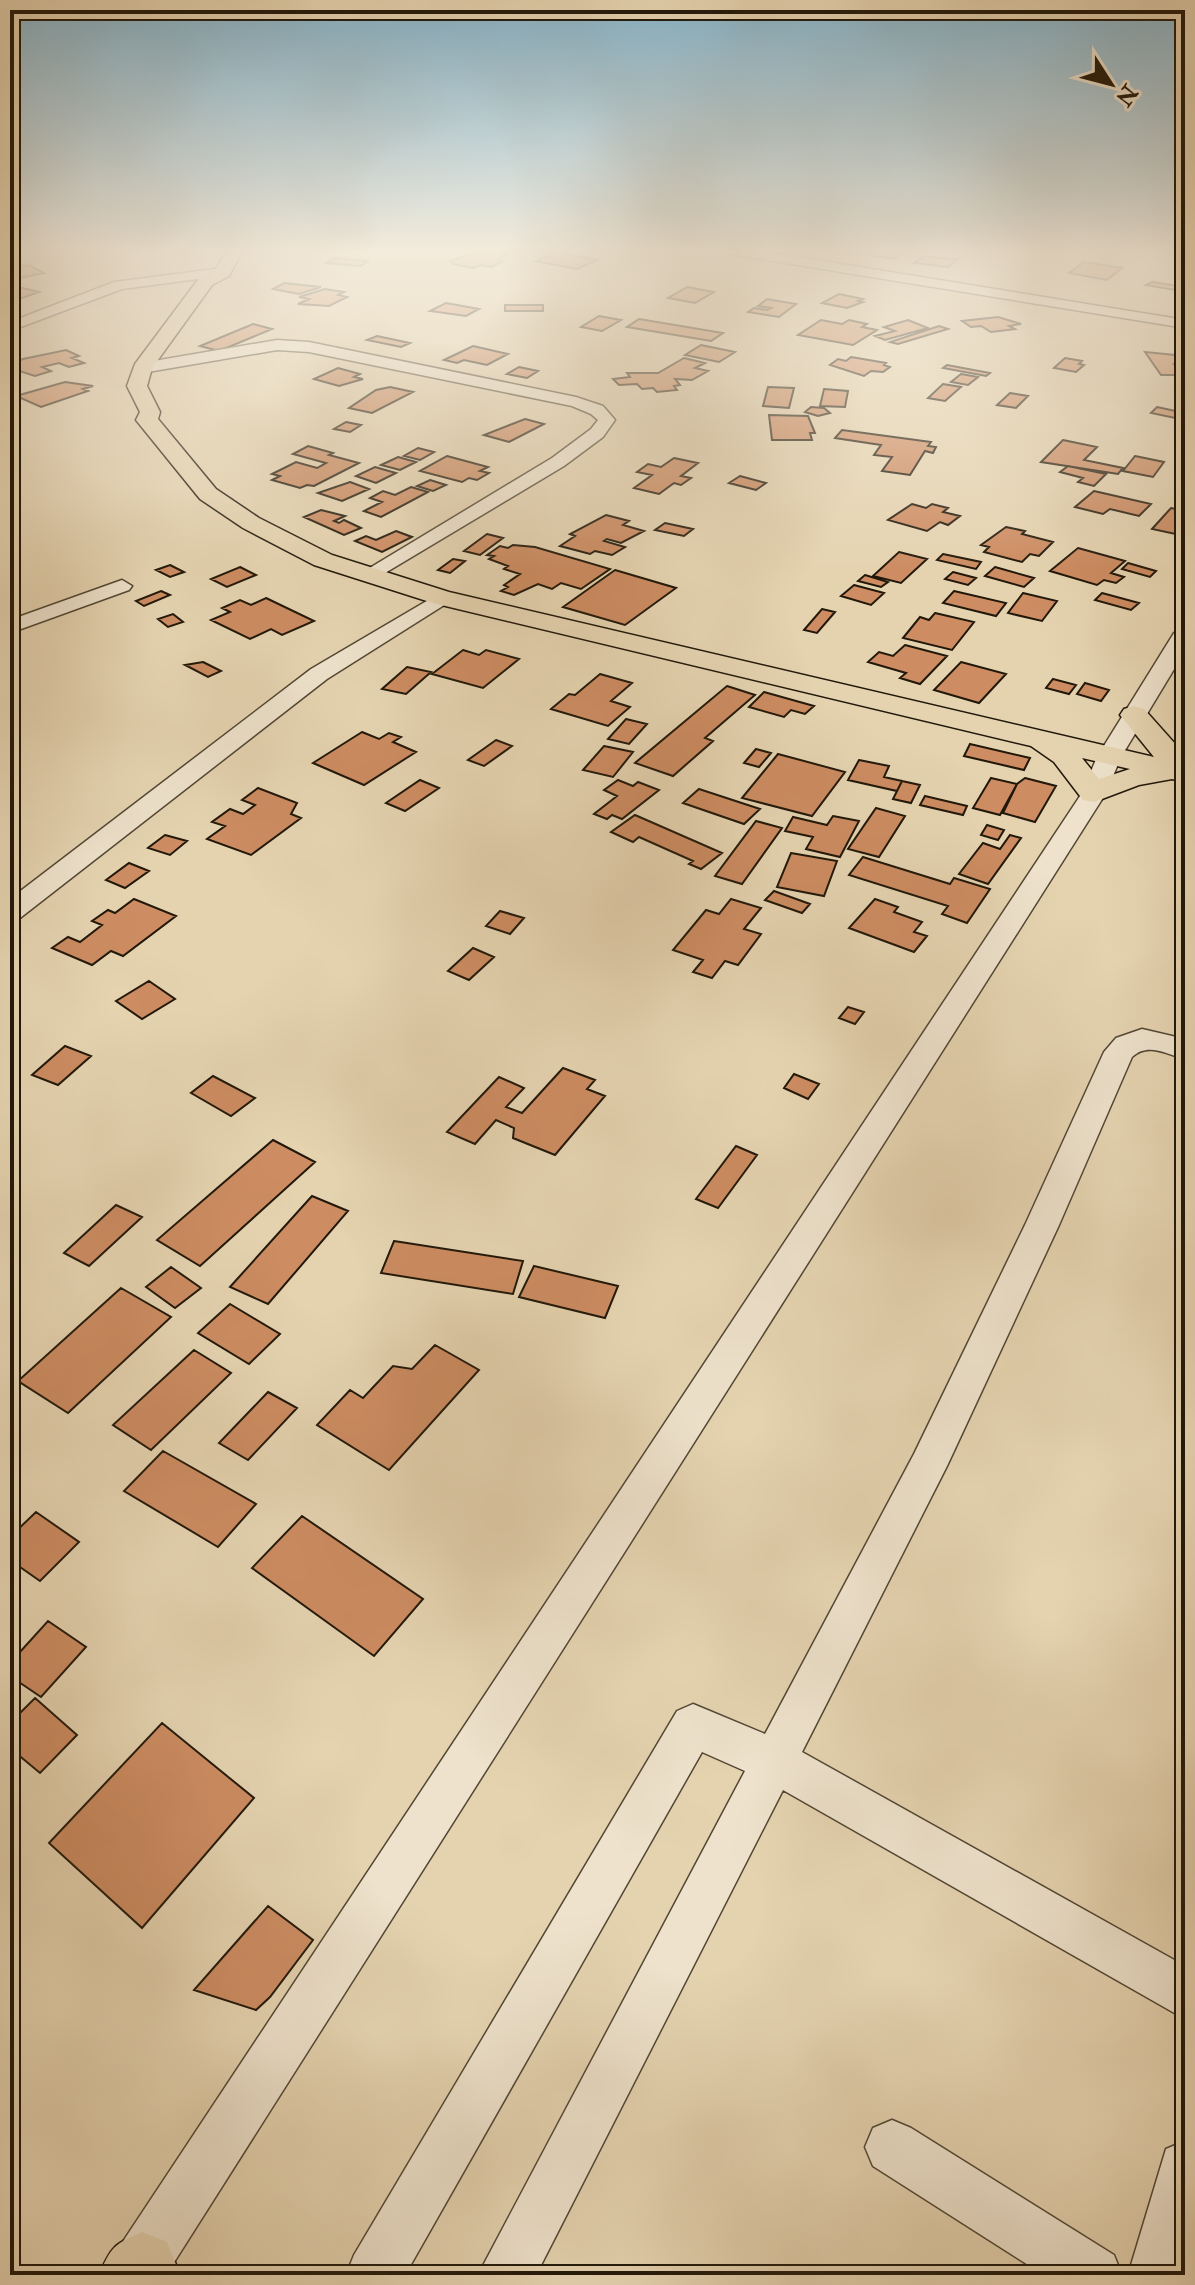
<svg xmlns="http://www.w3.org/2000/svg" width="1195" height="2285" font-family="'IM FELL Double Pica',serif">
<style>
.building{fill:#cd8c62;stroke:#21180a;stroke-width:2}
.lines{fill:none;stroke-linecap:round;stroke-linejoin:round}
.minor-casing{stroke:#524734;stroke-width:3}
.major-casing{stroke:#21180a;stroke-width:3}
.minor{fill:#eee2cc;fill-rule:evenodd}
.major{fill:#e5d3b0;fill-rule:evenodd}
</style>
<rect width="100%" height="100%" fill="#e5d3b0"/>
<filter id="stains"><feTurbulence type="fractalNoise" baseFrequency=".0025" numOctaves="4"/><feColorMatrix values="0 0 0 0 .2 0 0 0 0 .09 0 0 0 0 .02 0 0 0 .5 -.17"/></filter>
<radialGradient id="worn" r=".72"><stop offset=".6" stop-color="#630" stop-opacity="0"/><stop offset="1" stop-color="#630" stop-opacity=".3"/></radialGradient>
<path class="building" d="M485,249L509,254L496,260L503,261L491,267L481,265L473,268L452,264L451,261Z
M877,249H906L894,259L868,255Z
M556,252L597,260L577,269L536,261Z
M924,256L942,258L958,259L948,267L914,263Z
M333,258L368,261L361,266L326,263Z
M1084,262L1122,268L1107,280L1069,273Z
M29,265L44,273L10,280V267Z
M1152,282L1185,287L1181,291L1146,285Z
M284,283L321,287L299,294L273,289Z
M18,287L39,292L22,298L10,295V290Z
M687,287L714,292L695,303L668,298Z
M325,289L344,292L338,295L347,297L329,306L298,304L309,299L299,297Z
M839,294L863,299L858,301L863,302L847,308L822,303Z
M767,299L796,304L779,317L748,312L754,308L767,310L771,308L758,306Z
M446,303L479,309L466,316L430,311Z
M505,305H543V311H505Z
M599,316L621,320L602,331L581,327Z
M998,317L1021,324L1009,326L1015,329L991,332L981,326L971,327L962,321Z
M639,319L723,333L711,341L627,327Z
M821,320L842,324L849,320L867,324L862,327L877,330L853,345L798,335Z
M908,320L928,328L885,340L875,336L895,331L884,327Z
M253,324L272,329L219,351L200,346Z
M939,326L948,329L898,344L890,342Z
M377,336L410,343L401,347L367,340Z
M701,345L735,352L719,362L685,355Z
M473,346L508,354L487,365L464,360L457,363L444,360Z
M66,350L79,356L72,358L84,363L69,367L59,363L42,367L51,371L35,376L10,368V364L23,359Z
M1145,352L1185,356V364H1174L1182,375H1161Z
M851,357L886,363L884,365L890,367L883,372L871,371L864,376L830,365L838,359L846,361Z
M684,358L705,363L695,368L708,371L692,380L675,379L680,385L674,386L677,390L657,392L653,388L642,389L637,384L619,385L613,379L630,377L627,373H658Z
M1065,358L1082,361L1079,364L1084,365L1076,372L1054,368Z
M947,365L990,373L986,376L943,368Z
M519,367L538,371L527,378L507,374Z
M338,368L360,374L354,377L363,379L339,386L314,379Z
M961,374L978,377L968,385L951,382Z
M65,382L93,386L83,389L88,391L41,407L16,396Z
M943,384L961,387L945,401L928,398Z
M390,387L413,392L372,413L349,408L376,390Z
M768,387L794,388L789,408L763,406Z
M824,389L848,391L845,407L820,406Z
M1010,393L1028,396L1016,408L997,405Z
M811,407L824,408L830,413L818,416L805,412Z
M1157,407L1185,413V420L1151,413Z
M769,415L808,416L815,433H810L812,440H772Z
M525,419L544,424L509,442L484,435Z
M346,422L361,425L350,432L334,429Z
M842,430L931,442L928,446L936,447L933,453L925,451L910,475L882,471L892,457L874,455L881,445L835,438Z
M1063,440L1097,447L1084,460L1123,468L1118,474L1041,462Z
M308,446L333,453L329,455L359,463L314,486L307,485L300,488L272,480L280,476L272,474L296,462L317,468L326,463L293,454Z
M418,448L434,452L420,460L404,456Z
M447,456L488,467L480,471L489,473L477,480L469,478L462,482L420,471Z
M1135,456L1164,462L1153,477L1123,471Z
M398,457L416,462L400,470L381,465Z
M674,458L698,463L681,476L691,478L681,485L674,483L659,494L634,488L652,475L637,472L648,464L661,467Z
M1068,466L1106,474L1094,486L1078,482L1083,478L1060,472Z
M375,467L396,473L376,483L356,476Z
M740,476L766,483L756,490L729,483Z
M430,480L446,485L433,491L417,486Z
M350,482L369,489L342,501L318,493Z
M411,487L428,492L381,517L364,511L382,502L370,498L383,491L395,495Z
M1094,491L1151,504L1139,516L1110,509L1103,514L1075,507Z
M912,504L926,508L932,504L948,508L943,512L960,516L948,525L940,522L927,531L888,520Z
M1171,508L1185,511V536L1152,529Z
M321,510L345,516L334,521L339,523L344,520L361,528L344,535L304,517Z
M606,515L629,521L623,525L644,531L621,543L607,539L604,541L625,547L612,555L595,551L590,554L560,546L575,536L570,534Z
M665,523L693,529L684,536L655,530Z
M1006,527L1025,531L1022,534L1053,542L1039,556L1030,554L1022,562L984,552L989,547L981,545Z
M396,531L412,537L382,552L355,541L366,536L376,540Z
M487,534L503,538L480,555L464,551Z
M513,545L535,547L610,569L581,589L561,583L552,589L538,584L514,595L501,591L508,587L504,585L520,574L504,569L508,566L489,559L494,556L487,555L500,546L508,548Z
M1078,548L1125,561L1111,573L1124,577L1116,583L1104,580L1097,585L1050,571Z
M899,552L927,559L901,583L873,576Z
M943,554L981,562L976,569L937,560Z
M453,559L465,561L450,573L438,570Z
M1128,563L1156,571L1150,577L1122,569Z
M170,565L184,572L170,577L156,570Z
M240,567L256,575L227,587L211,579Z
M995,567L1034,578L1024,587L985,576Z
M615,570L676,588L625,625L563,607Z
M953,572L976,578L968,585L945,579Z
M865,575L888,582L881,587L858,581Z
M854,585L884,593L871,605L841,596Z
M161,591L170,595L144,606L136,601Z
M954,591L1006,603L996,616L943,603Z
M1023,593L1057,601L1042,621L1008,613Z
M1102,593L1139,603L1131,610L1095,600Z
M266,598L314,621L282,635L271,629L250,639L211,620L230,612L222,608L240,600L251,605Z
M822,609L835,612L817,633L804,630Z
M935,613L974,622L952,650L903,638L920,617L929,620Z
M173,614L183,622L168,627L158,619Z
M905,645L947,656L920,684L900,678L906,673L868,662L879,652L893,656Z
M463,650L479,655L486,650L519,659L483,688L432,674Z
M203,662L221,671L208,677L185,665Z
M961,662L1006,674L979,703L934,690Z
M407,667L431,672L406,694L382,689Z
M600,674L632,683L611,701L630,707L608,726L551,709L569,694L575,695Z
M1053,679L1076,685L1069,694L1046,688Z
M1085,683L1109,690L1101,701L1077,694Z
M727,686L755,695L705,738L713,741L673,776L635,763Z
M764,692L814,706L805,714L791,710L784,717L749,707Z
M626,719L647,724L629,744L608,739Z
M362,732L379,739L389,733L401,737L393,742L416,752L364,785L313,763Z
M496,740L512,746L484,766L468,760Z
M970,744L1030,758L1024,770L964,756Z
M604,746L633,752L613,777L583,770Z
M756,749L771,753L759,767L744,763Z
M778,754L845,772L812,816L742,798Z
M859,760L889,766L884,777L902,781L897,791L848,780Z
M991,778L1017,784L1000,815L973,808Z
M1025,778L1056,786L1035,822L1003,813L1017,784Z
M420,780L439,788L405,811L386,803Z
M618,780L633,786L638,782L659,790L622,819L612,815L607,819L594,814L617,796L604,790Z
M902,781L920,785L911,803L893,799Z
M258,788L297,803L291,814L301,818L251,855L207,839L225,826L212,822L230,809L243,814L255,805L242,800Z
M699,789L760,809L744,824L683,803Z
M925,796L967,806L963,815L920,805Z
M876,808L905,816L879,857L848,849Z
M635,815L722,853L701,869L689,864L693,861L639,837L633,842L611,832Z
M833,816L859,821L840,857L806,849L813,837L785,831L793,817L827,825Z
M756,821L782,828L742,884L715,876Z
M987,825L1004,830L998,840L981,835Z
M165,835L187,841L170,855L148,848Z
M1010,835L1021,838L988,884L959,874L983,843L1000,849Z
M791,853L837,861L824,896L777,887Z
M863,857L950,884L954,878L990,889L967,923L942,914L948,906L849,875Z
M129,863L149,871L125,888L106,880Z
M774,891L810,904L802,913L765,900Z
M134,899L176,916L123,956L111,951L92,965L52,948L68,937L80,942L102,925L92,921L108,910L115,913Z
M731,899L761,908L744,929L761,934L738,965L725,961L712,978L693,972L703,960L673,950L706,910L719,914Z
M875,899L898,907L894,912L922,922L914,932L927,936L914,952L849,928Z
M500,911L524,918L510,934L486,926Z
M473,948L494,957L469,980L448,971Z
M149,981L175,999L142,1019L116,1001Z
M848,1007L864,1012L855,1024L839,1018Z
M65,1046L91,1056L58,1085L32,1075Z
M563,1068L595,1080L587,1089L605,1096L555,1155L513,1138L514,1128L496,1120L475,1144L447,1132L499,1077L524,1088L506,1107L522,1113Z
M794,1074L819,1084L808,1099L784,1088Z
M213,1076L255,1098L231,1116L191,1093Z
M273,1140L315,1162L200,1266L157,1240Z
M736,1146L757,1155L718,1208L696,1199Z
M312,1196L348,1211L268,1304L230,1287Z
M116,1205L142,1217L89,1266L64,1253Z
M394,1241L523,1261L513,1294L381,1273Z
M534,1266L618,1286L605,1318L519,1297Z
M171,1267L201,1288L175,1308L146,1287Z
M121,1288L171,1317L68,1413L18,1381Z
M230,1304L280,1334L249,1364L198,1333Z
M435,1345L479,1370L389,1470L317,1425L350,1390L363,1398L393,1366L412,1369Z
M194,1350L231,1373L151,1450L113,1425Z
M268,1392L297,1408L248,1460L219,1443Z
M163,1451L256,1504L218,1547L124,1491Z
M36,1512L79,1542L40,1581L10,1560V1537Z
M302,1516L423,1599L374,1656L252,1568Z
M48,1621L86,1647L41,1697L10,1676V1663Z
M35,1698L77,1735L40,1773L10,1748V1723Z
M162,1723L254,1798L142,1928L49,1843Z
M268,1906L313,1940L270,1997L256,2010L194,1990Z"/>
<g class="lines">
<g class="minor-casing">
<path id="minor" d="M717,249H749L1185,320V328L724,253Z
M223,268L228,269V275L122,289L10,331V322L114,282Z
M277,340L309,342L576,397L603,406L615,420L603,437L564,466L370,582L360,576L363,572L552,458L591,429L598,420L591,414L572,406L309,352L277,350L142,373L134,368L142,363Z
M122,580L132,586L129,590L10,633V620Z
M442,592L449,594L452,598L449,602L327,679L20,918L10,920V899L311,669Z
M1185,627V651L1121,757L1106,793L166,2275H106L114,2255L1082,793L1097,757L1174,633Z
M1142,1029L1185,1039V1059C1166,1054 1148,1042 1132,1057L1059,1225L947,1466L802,1752L1185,1966V2019L783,1790L536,2275H478L745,1771L702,1752L405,2275H346L354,2255L677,1711L693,1704L765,1734L914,1454L1025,1225L1104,1052L1116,1038Z
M892,2120L911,2128L1114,2255L1122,2275H1044L873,2166L865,2147L873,2128Z
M1185,2141L1184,2275H1128L1166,2149Z"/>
</g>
<g class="major-casing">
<path id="major" d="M228,249H244L229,276L212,285L152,368L147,386L160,412L158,419L216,489L259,518L332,555L449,592L1154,757L1120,715L1124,709L1134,706L1144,709L1185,755V782L1172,779L1139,785L1094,802L1083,800L1054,762L1031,746L433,603L314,565L243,528L200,499L136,420L140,412L127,386L135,364L200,277L216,269ZM1082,758L1130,769L1099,779Z
M142,2232L167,2242L177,2267L173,2275H99C111,2247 114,2244 142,2232Z"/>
</g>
<use href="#minor" class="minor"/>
<use href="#major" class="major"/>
</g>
<linearGradient id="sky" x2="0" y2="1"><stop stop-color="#87b6ce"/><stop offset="0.44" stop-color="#f3ebdb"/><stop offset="1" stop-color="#f3ebdb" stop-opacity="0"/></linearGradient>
<rect width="1195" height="569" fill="url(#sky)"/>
<rect width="1195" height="2285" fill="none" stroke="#e5d3b0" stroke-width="40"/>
<rect x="12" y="12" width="1171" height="2261" fill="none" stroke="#21180a" stroke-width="4"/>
<rect x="20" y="20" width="1155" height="2245" fill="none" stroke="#21180a" stroke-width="2"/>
<g transform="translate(1111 84) rotate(126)" stroke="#eee2cc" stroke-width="6" paint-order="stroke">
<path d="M0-6L14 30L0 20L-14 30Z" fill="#21180a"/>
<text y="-12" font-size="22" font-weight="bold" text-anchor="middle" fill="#21180a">N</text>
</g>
<rect width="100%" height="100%" filter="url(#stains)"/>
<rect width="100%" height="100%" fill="url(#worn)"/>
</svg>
